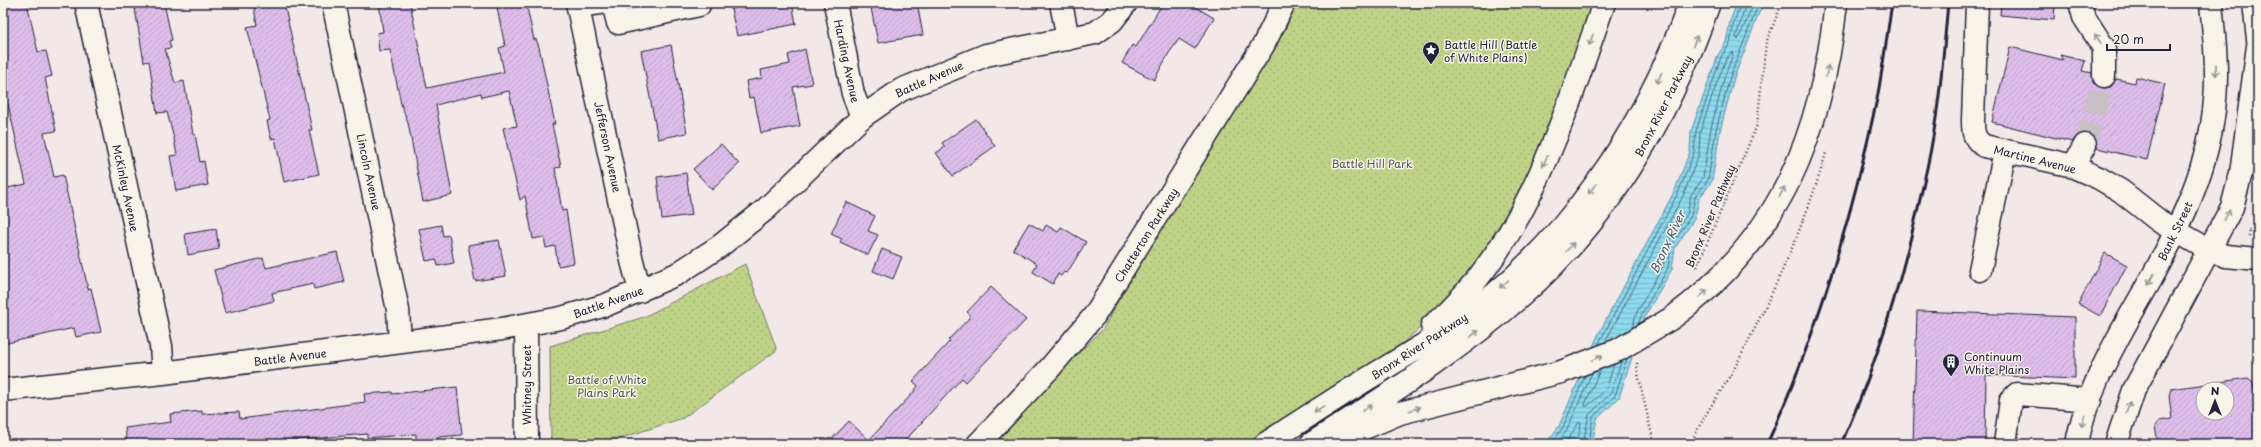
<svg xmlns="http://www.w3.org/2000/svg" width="2261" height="447" font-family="'Playpen Sans',sans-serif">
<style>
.park{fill:url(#park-dots);stroke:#707a62}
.water{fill:url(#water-rules);stroke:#6290a6}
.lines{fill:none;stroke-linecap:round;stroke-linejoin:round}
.shore{stroke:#4d6b82;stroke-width:1}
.building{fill:url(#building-hatch);stroke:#22223b;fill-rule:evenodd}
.minor-tunnel{stroke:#c8c0c5;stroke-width:22;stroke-dasharray:22 11;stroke-linecap:butt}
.minor-casing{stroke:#22223b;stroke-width:25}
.major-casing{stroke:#22223b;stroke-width:25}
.highway-casing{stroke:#22223b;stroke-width:25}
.path{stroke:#22223b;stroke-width:2.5;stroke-dasharray:1 3;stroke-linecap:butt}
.minor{stroke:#f7f3e8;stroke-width:22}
.major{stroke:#f7f3e8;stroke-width:22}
.highway{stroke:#f7f3e8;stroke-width:22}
.rail{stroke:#22223b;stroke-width:3}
.highway-bridge-casing{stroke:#22223b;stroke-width:25;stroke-linecap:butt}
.highway-bridge{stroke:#f7f3e8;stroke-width:22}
.oneway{stroke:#97959a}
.labels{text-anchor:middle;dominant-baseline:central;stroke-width:3;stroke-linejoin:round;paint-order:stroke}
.poi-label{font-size:11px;fill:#22223b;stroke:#f7f3e8;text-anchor:start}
.street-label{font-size:11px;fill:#22223b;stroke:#f7f3e8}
.park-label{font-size:11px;fill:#515752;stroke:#f7f3e8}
.water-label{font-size:12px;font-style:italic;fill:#425970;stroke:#f7f3e8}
</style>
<defs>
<pattern id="park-dots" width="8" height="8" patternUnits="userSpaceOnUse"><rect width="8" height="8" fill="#bfd388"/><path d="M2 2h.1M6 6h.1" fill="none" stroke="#a4b576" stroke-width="1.8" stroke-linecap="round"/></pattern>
<pattern id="water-rules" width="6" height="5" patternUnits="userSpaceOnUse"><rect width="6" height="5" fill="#8dd9ed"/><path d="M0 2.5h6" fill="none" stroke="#79bacc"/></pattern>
<pattern id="building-hatch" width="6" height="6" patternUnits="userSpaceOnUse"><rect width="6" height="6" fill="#debdea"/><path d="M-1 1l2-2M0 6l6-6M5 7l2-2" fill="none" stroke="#bea2ca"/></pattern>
</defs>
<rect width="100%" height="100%" fill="#f2e8e8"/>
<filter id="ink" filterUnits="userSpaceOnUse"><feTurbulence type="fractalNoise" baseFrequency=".025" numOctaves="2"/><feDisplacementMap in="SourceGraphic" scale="8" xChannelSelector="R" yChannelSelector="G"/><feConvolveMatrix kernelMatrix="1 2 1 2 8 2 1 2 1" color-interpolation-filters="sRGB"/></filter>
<g filter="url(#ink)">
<path class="park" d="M1296,3H1596L1554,122L1495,240L1444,306L1404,342L1247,444H991L1047,384L1103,329L1134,271L1286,28Z
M745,264L777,350L683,418L603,444H551L550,346L644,317Z"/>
<path class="water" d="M1737,3H1763L1734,78L1720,131L1712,181L1699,199L1695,218L1675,248L1672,269L1645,316L1619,398L1597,419L1592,444H1546L1559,426L1598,335L1675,190L1690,151L1691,131L1718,55L1726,42L1730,21Z"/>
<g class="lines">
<path class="shore" d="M1746,3L1736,37L1738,40L1754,3
M1638,324L1642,314L1668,268L1671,246L1691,216L1695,197L1708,180L1716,130L1730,77L1759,3
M1605,342L1684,194L1699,154L1700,132L1715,88L1726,59L1732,52L1733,55L1725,75L1711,128L1703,178L1691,195L1687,214L1667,244L1663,266L1637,312L1632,328
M1598,345L1679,191L1694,152L1696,131L1721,57L1730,43L1734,22L1741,3
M1600,370L1585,404L1586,407L1606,390L1614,364
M1551,444L1563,427L1585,376
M1557,444L1567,430L1592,373
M1565,444L1579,422L1581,424L1577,444
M1583,444L1589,415L1611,393L1621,362
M1589,444L1593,417L1615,396L1627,358"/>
</g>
<path class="building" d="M3,3H27L38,52L46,51L52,76L45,78L56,131L44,133L54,177L63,175L88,289L91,288L101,332L76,337L74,328L3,344V189L26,184L8,104L3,106Z
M134,3H164L172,40L169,41L171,48L165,49L175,83L184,81L193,134H195L200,162L204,161L208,185L176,191L170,156L177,155L174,139L167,112L157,113L149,61L144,62Z
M279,3H284L312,130H309L319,174L284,182L275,138L271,139L267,121L270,120L247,27L257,25L254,8Z
M379,3H410L427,88L504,72L499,48L505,46L496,3H526L534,40L536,39L539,47L555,124H552L561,167L555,168L562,211L566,210L574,263L558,266L555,246L546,248L544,237L533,239L525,196L520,200L503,128L517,126L509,91L482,97L481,93L436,105L452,195L423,202L408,123L401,104L390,50L379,51L377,33L383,32Z
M738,3H792L796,24L737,36L731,9L739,7Z
M870,3H917L923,35L878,43Z
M1163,3H1189L1214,18L1195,49L1179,39L1169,53L1154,80L1122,63L1132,45L1136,47Z
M2001,3H2055L2054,20L2000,15Z
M671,45L687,133L658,139L641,51Z
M2010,47L2063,60L2060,55L2085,61L2082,71L2092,73L2093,83L2104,88L2111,87L2116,79L2135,83L2136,77L2165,84L2147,160L2097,148L2096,139L2091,134H2079L2072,142L1992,122Z
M805,49L812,84L793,87L800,126L761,133L754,97L749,98L746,81L762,78L761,70L790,64L788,55Z
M976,119L995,146L953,176L936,153L945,147L942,143Z
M721,144L739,164L712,190L693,169Z
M686,173L692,215L662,219L657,177Z
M846,202L875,216L868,231L878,235L868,255L840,242L842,239L831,234Z
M1029,223L1043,231L1046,225L1058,232L1061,227L1086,242L1067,273L1064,272L1061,276L1058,274L1053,284L1033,272L1037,264L1013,249Z
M441,225L443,236L449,235L454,263L438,266L436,259L426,261L419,229Z
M216,229L219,249L188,255L185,234Z
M499,240L506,276L475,281L468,245Z
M882,249L902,257L893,279L873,271Z
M337,252L344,282L314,289L313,284L272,293L274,301L225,313L214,270L263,258L266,268Z
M2105,253L2127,265L2100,316L2078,304Z
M991,287L1026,320L966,382L962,378L902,444H827L849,421L869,440L912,394L918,386L913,381L950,341L948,340L971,316L967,312Z
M1917,311L2075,317V379L1986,375L1985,444H1913Z
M2248,378L2253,382L2256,396H2258V444H2158L2155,426L2159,421L2172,419L2169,396L2171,389ZM2203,389H2227V413H2203Z
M457,387L462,435L438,437V444H422V439L416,440V434L367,438V434L286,441V444H127L125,428L171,422L170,414L202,411V414L239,412L240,419L365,402L364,394L392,392V394Z"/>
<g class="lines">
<path class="minor-tunnel" d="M2085,145L2104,76"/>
<g class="minor-casing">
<path id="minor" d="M86,3L161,346L163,373
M333,3L398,310L400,342
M577,3L632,261L640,291
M613,3L618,23L699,5
M835,3L853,94L862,117
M1061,3L1068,39
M1977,3L1973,120C1973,132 1973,138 1984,146L2069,165L2099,178L2121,191L2159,221L2209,250L2226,256L2258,259
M2080,3L2084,17L2104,48V76
M578,6L600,3
M2073,167L2085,145
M1980,270L2005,151
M526,325L527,444
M3,390L163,373L502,329L561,318L606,305L677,274L720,246L766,209L862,117L901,90L986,55L1095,33L1112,21L1126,3
M978,444L1049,369L1094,316L1264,44L1284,3
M2005,444L2011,400L2017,394L2090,400
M2077,444C2086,389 2122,330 2150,281C2181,225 2210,165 2215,100C2218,68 2214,35 2211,3
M2116,444L2134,390L2232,207L2241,173L2258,46"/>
</g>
<g class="major-casing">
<path id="major" d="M2254,3L2258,39"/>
</g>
<g class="highway-casing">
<path id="highway" d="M1672,318C1781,238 1822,134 1836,3
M1432,326C1527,245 1564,117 1604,3
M1343,437L1400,413L1561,372
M1265,444C1302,420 1339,396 1377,373C1401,358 1426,344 1450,328C1564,250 1644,131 1690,3
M1311,444C1383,398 1457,353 1521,296C1610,218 1670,114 1709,3"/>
</g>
<path class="path" d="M2250,230L2258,225
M2249,237L2250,230
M1697,267L1757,125L1766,43L1782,3
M1637,363L1638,374L1654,444
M1691,444C1702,416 1722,392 1736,365C1771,298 1805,226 1826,153"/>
<use href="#minor" class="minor"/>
<use href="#major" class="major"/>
<use href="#highway" class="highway"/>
<path class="rail" d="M1767,444C1817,335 1852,216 1877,99C1883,67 1887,35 1892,3
M1841,444C1881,357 1907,261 1927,168C1939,114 1943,58 1948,3"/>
<g class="highway-bridge-casing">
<path id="highway-bridge" d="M1561,372L1618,350L1672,318"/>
</g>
<use href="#highway-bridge" class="highway-bridge"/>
</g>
<defs><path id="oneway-shaft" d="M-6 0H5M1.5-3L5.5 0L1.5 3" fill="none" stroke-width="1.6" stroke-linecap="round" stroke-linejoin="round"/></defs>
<g class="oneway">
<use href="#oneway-shaft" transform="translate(2098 39) rotate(-124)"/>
<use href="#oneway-shaft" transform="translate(1591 40) rotate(109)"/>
<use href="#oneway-shaft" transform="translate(1695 41) rotate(-69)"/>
<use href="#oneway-shaft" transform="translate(2216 70) rotate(90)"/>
<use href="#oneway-shaft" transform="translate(1827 71) rotate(-79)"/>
<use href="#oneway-shaft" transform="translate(1659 78) rotate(115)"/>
<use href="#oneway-shaft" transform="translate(1545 161) rotate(113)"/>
<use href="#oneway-shaft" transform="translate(1592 189) rotate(127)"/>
<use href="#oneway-shaft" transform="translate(1782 192) rotate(-62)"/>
<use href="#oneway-shaft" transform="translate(2227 215) rotate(-62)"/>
<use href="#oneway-shaft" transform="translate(1570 247) rotate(-48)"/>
<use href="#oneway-shaft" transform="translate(2151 279) rotate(119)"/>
<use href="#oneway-shaft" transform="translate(1504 284) rotate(139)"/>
<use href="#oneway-shaft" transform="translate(1703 294) rotate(-42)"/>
<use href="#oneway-shaft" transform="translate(1474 334) rotate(-37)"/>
<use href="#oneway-shaft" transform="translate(1597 358) rotate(-23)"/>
<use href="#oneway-shaft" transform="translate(2128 407) rotate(-70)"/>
<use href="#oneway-shaft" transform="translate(1367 408) rotate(-33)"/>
<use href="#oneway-shaft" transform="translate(1319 409) rotate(147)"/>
<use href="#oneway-shaft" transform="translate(1415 409) rotate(-16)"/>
<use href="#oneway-shaft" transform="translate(2083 421) rotate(106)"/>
</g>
</g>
<defs>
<g id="sight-pin" transform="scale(0.9)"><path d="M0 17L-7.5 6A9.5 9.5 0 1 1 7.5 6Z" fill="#22223b" stroke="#f7f3e8"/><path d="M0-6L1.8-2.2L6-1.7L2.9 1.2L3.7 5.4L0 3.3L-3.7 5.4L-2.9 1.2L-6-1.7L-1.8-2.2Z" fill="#fff"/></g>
<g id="building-pin" transform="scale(0.9)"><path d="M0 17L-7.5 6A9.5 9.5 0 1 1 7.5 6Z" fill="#22223b" stroke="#f7f3e8"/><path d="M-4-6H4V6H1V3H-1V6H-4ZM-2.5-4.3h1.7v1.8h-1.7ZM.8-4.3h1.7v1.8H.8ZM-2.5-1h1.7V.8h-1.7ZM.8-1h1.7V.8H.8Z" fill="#fff"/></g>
</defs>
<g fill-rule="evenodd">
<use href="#sight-pin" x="1431" y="50"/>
<use href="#building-pin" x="1951" y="362"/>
</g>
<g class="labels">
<g class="poi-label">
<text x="1444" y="44">Battle Hill (Battle<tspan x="1444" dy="13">of White Plains)</tspan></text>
<text x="1964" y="356">Continuum<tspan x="1964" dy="13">White Plains</tspan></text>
</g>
<g class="street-label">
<text transform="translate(847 61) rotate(78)">Harding Avenue</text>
<text transform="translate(929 79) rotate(-24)">Battle Avenue</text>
<text transform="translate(1663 106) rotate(-63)">Bronx River Parkway</text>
<text transform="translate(608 147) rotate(78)">Jefferson Avenue</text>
<text transform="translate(2035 159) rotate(14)">Martine Avenue</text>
<text transform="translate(369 172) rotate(78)">Lincoln Avenue</text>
<text transform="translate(126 188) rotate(78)">McKinley Avenue</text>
<text transform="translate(1710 216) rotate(-67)">Bronx River Pathway</text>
<text transform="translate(2175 231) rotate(-64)">Bank Street</text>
<text transform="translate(1146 235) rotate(-58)">Chatterton Parkway</text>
<text transform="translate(608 302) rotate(-20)">Battle Avenue</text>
<text transform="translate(1419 346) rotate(-33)">Bronx River Parkway</text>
<text transform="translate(290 357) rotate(-7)">Battle Avenue</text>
<text transform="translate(526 385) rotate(-90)">Whitney Street</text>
</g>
<g class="park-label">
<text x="1372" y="163">Battle Hill Park</text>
<text x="607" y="379">Battle of White<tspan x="607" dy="13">Plains Park</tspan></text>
</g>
<g class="water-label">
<text transform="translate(1667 242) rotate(-65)">Bronx River</text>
</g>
</g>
<rect width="2261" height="447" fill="none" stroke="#f7f3e8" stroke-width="16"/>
<rect x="8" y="8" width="2245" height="431" fill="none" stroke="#22223b" stroke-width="1.5" filter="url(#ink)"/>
<g transform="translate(2215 401)"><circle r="19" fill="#f7f3e8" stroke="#a29fa3"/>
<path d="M0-3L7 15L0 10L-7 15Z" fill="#22223b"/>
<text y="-6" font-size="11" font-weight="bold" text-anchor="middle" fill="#22223b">N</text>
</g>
<path d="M2107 44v6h63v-6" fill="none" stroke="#22223b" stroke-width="2"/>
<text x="2113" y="44" font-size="12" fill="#22223b" stroke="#f7f3e8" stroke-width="3" paint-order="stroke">20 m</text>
</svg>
